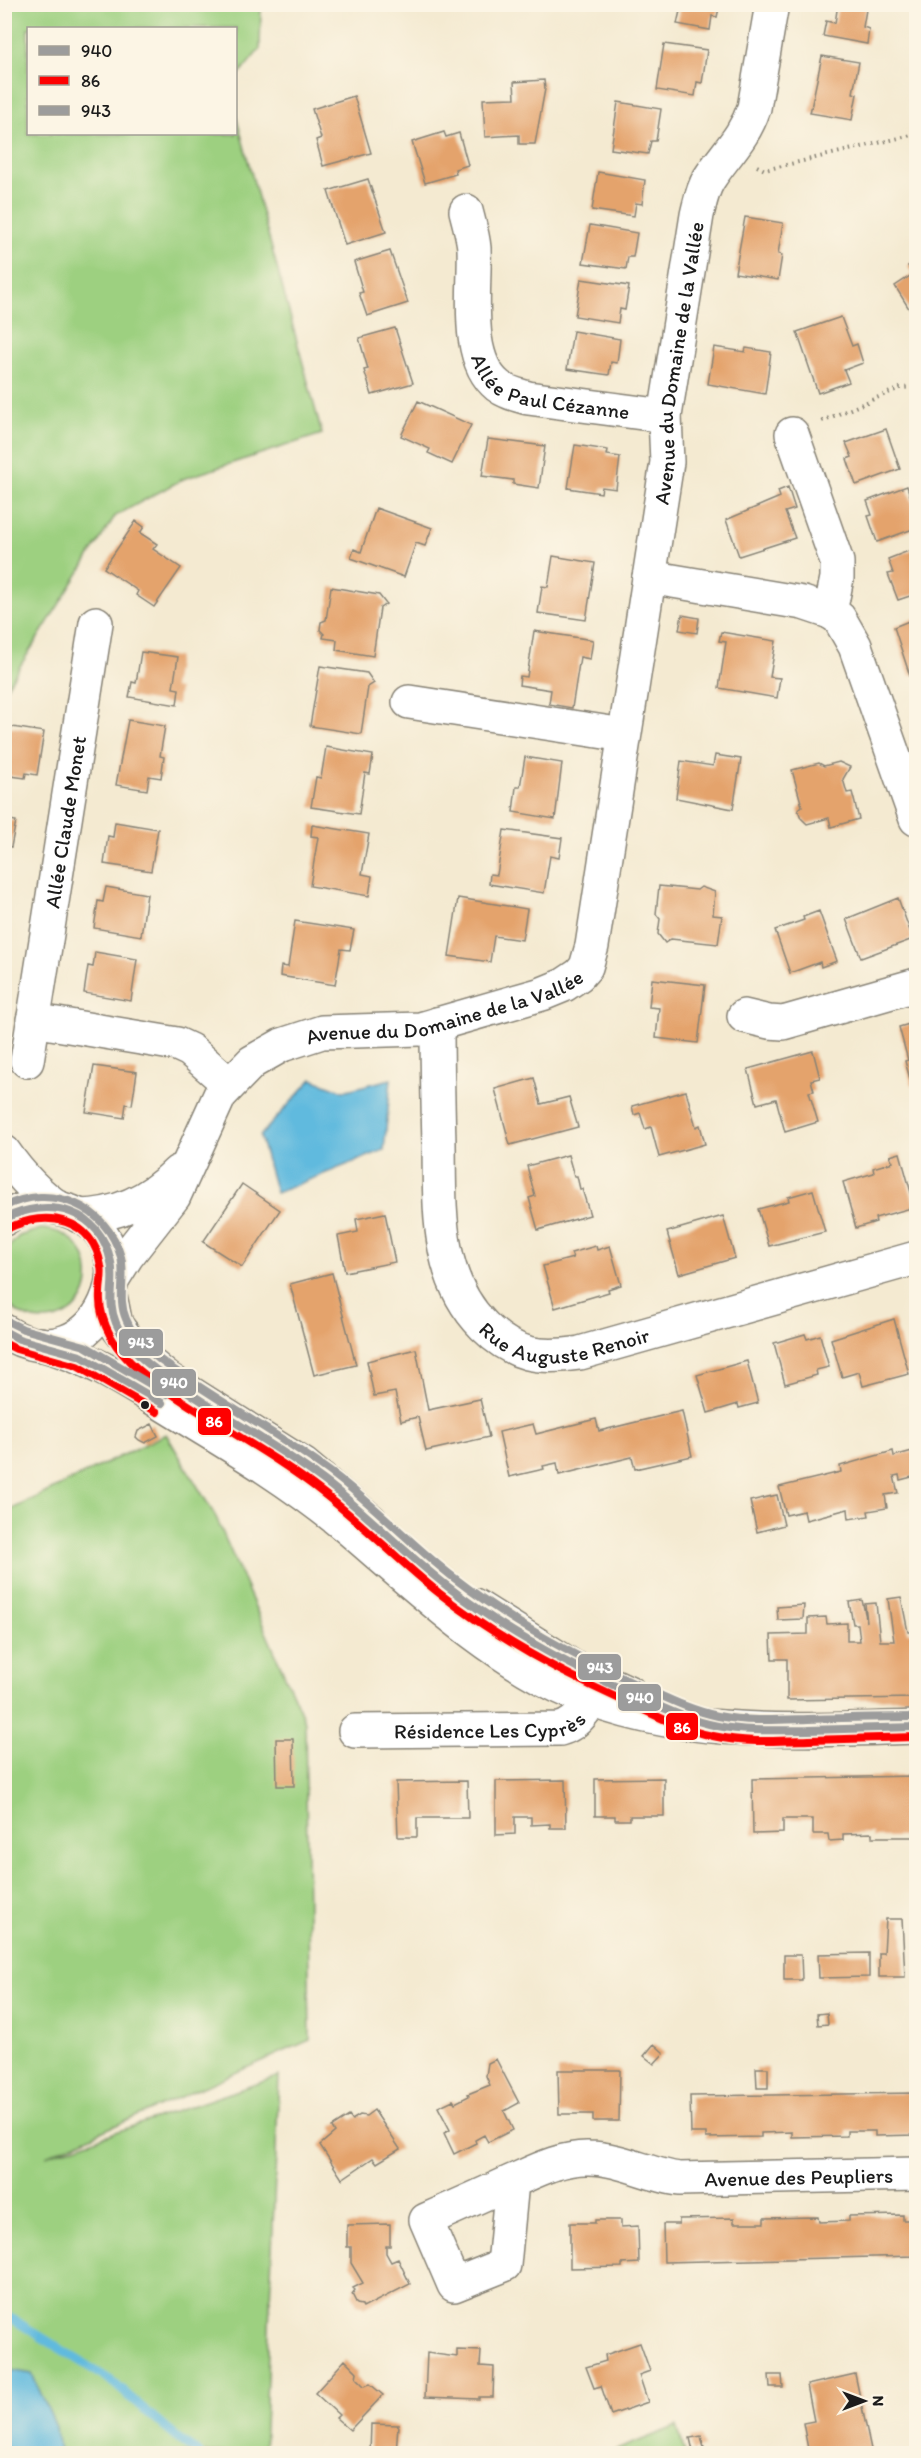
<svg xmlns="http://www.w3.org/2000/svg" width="921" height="2458" font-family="Itim,sans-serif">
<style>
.green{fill:#9dd080;stroke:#5c764e;stroke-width:1.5}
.water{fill:#61bade;stroke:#3e6b7d;stroke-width:1.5}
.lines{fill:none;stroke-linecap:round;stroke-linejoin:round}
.stream{stroke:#61bade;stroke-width:9}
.building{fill:#e4a36c}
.minor-casing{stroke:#888376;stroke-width:36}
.path{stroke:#888376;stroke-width:4;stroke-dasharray:1.5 4.5;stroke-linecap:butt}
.minor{stroke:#fff;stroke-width:33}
.bus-1-casing{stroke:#fcf5e5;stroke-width:12}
.bus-2-casing{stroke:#fcf5e5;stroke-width:12}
.bus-3-casing{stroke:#fcf5e5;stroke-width:12}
.bus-1{stroke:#9c9c9c;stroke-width:8}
.bus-2{stroke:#fe0000;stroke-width:8}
.bus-3{stroke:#9c9c9c;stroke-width:8}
.bus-dot{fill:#1c1c1c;stroke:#fcf5e5;stroke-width:2}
.labels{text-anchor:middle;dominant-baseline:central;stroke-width:4.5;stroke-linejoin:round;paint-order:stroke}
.street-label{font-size:21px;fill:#1c1c1c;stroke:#fcf5e5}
.line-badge{stroke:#fcf5e5;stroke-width:2}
.badge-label{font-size:16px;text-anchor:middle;font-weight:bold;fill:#fff}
</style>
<rect width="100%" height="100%" fill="#fcf5e5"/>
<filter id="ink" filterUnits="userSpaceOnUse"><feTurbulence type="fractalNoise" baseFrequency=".0167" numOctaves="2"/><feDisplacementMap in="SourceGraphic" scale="12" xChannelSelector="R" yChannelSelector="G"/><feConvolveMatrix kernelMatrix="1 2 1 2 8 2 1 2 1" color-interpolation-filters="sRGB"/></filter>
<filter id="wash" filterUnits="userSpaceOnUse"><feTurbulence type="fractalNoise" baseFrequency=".008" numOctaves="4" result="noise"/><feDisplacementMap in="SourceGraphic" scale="24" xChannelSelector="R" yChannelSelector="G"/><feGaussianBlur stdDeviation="1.35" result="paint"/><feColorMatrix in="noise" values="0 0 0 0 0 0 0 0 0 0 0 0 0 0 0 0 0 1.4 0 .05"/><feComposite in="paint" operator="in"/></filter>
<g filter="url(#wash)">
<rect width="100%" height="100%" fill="#f4ead1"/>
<path class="green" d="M5,4L261,5L260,49L236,78V28H28V134H236V116L322,434L183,479L115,516L5,690Z
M41,1229C104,1232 103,1319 44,1320C27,1320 14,1312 5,1299V1251L19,1236Z
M166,1434L216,1517L305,1722L310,2040L46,2156L279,2076L264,2453H5L4,1513Z
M677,2426L685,2453H608H609Z"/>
<path class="water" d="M312,1079L343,1091L391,1079L384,1150L276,1193L260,1136Z
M4,2369L32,2374L56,2427L59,2453H5Z"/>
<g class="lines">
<path class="stream" d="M4,2317L11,2318L110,2380L175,2436L199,2454"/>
</g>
<g id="blocks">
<path class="building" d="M676,4H720L717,17L712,16L710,30L677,24L680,11L675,10Z
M838,4H867L863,27L869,29L867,44L823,36L826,21L835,23Z
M664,44L707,50L702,83L697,82L695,96L657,90Z
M822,56L859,62L853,93L857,94L852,120L810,113Z
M544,80L545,89L535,144H519V135L485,137L483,99L515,98L514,82Z
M354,96L371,153L323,166L316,140L321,138L312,109Z
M618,102L661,109L656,141H651L648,154L611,149Z
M444,132L446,137L459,133L468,165L455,169L456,174L425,183L412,142Z
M598,172L645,180L642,204L636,203L634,216L592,210Z
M368,179L386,232L345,245L328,191Z
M745,217L783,223L778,254L782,255L778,280L735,273Z
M590,225L637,233L633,257H628L626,269L583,263Z
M390,251L408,303L367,316L359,293L363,292L354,262Z
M916,260V320L895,286L913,274L908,266Z
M581,279L629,286L625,310L620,309L618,323L575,316Z
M841,317L852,346L857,344L863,363L844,370L849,382L818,393L797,332Z
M395,328L413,383L372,395L364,370L368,369L359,338Z
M573,331L620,339L617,363L611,362L609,375L567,369Z
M714,347L745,352L746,348L771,352L765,394L708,384Z
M418,401L471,425L452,464L428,453L430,449L401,436Z
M886,429L900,469L856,485L847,459L852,457L846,443Z
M488,439L545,446L539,488L513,484V480L482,476Z
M575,445L608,450L607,455L620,457L616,489L602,487L601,493L568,488Z
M907,486L916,514V528L877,542L868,516L872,515L867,501Z
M788,487L795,509L785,512L795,538L739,556L726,520L780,497L778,491Z
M376,508L432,528L425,546L416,543L404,577L351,558L354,549L361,552Z
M136,521L144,527L140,533L157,544L153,549L181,568L154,607L136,595L138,591L104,568Z
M916,548V594L898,600L888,574L893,573L888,559Z
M553,556L595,563L586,620L538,613L542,586L548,587Z
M331,587L379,595L386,604L380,608L373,656L336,650L337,640L323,638L324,634L320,630L321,622L326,620Z
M682,615L699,618L697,633L679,630Z
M916,618V674L910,676L894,627Z
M534,631L593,640L590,659L580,657L572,708L549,704L551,690L519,685L520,676L527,677Z
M721,632L776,641L770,677L780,678L777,698L719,688L726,642L719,641Z
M141,652L178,657L173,688L179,689L177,705L129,697L132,682L136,683Z
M320,666L367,673L374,683L368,687L361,734L310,726Z
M128,720L165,726L160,756L164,757L161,778L149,776L147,790L116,785Z
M6,726L44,732L37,775L26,773L25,778L4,775Z
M326,747L373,755L370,774L365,773L359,814L311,807L316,777L321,778Z
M715,755L741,759L733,809L676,798L681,761L713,766Z
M525,757L562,763L555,819L513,812L516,787H520Z
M839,762L850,767L843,779L847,793L852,792L859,819L831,827L829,818L807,824L801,818L798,810L802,806L792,770L819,763L824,766Z
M4,819L16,821L11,847L7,846L6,853Z
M115,822L158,829L151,871L104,864L108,836L113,837Z
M312,825L369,834L362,874L372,876L369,896L310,886L318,837L311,836Z
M504,830L562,838L559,858L550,856L544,893L489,884L490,874L497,875Z
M659,886L697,890L701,887L715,892L713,915L722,916L718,944L671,939L665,943L658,934L660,919L656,914Z
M106,887L147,894L141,936L94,928L98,901L103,902Z
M458,898L527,909L522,940L494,936L490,962L449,956Z
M898,898L913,939L861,958L846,919Z
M819,911L837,961L821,967L820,962L790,973L775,930L804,920L803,917Z
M295,921L354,930L350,950L341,949L335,985L280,976L281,966L288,967Z
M95,952L137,959L131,1001L84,993L88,966L93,967Z
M652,979L705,985L698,1043L656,1038L659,1008L649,1007Z
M916,1022V1085L912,1086L905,1061L908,1060L899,1027Z
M813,1051L820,1078L811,1080L814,1091L809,1092L818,1122L785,1132L776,1099L757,1104L748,1069Z
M94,1066L137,1072L132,1105L126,1104L124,1118L86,1112Z
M534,1078L541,1104L569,1097L578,1127L510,1145L495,1089Z
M686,1091L696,1127L700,1125L705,1144L659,1157L651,1127L645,1129L640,1113L634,1115L632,1106Z
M900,1153L915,1207L875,1218L876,1222L856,1228L843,1182L874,1173L873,1168L893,1162L890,1156Z
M568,1155L574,1176H577L580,1189H582L590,1215L538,1230L529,1198L535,1196L527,1166Z
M242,1184L280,1210L242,1267L203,1242Z
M813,1190L825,1232L769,1246L758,1209L789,1201L788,1197Z
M385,1213L395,1262L345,1272L338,1236L358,1232L356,1219Z
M723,1216L735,1258L679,1274L667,1232Z
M596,1246L597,1250L610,1246L621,1285L608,1289L609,1292L555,1308L543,1266L573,1258L571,1253Z
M332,1273L356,1365L314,1375L290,1284Z
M894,1319L909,1374L863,1386L859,1372L842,1377L831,1339Z
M805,1334L807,1339L820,1335L829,1367L816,1370L817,1375L785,1384L774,1343Z
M416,1349L428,1410L480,1399L489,1437L426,1451L418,1417L401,1421L395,1392L374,1396L367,1361Z
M747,1361L758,1403L739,1408L738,1404L708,1413L697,1375Z
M682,1411L692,1456L635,1469L632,1457L559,1475L557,1463L543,1466L544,1469L509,1477L499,1432L533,1424L536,1434L596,1419L599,1431Z
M152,1424L158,1436L145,1443L139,1440L136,1437L138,1431Z
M916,1450V1476L900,1480L899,1475L894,1476L898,1493L885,1495L887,1508L868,1511L869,1516L849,1519L848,1509L806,1520L804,1511L786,1515L779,1487L841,1472L840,1466L893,1451L894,1456Z
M777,1495L784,1525L757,1532L750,1501Z
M901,1597L908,1632H916V1698L787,1700V1659H772L771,1635L808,1634V1618L826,1617L827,1624L847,1623V1641H860L858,1624H853L849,1602L862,1600L867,1622L865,1604L876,1603L880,1641H894L888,1599Z
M804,1605L803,1619L778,1620L777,1607Z
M276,1739H293L294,1786H277Z
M916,1776V1837H872V1833L843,1834V1840L829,1841L828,1834H813V1819H783V1833L753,1834L752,1779Z
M664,1778V1816H630V1820H615V1816H595V1779Z
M565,1780L566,1828H550V1824L531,1825V1817H515V1834L496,1835V1781Z
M467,1781L468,1818H417V1837H398L396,1782Z
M886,1919H902L905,1977H879V1953H884Z
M869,1953V1977L819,1978L818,1954Z
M784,1955H801L802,1980H784Z
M827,2013L828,2024L818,2025L817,2014Z
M654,2044L664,2053L654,2064L644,2056Z
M496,2059L519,2103L504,2111L513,2130L488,2142L484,2135L475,2140L476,2143L454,2154L444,2133L450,2130L438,2107L453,2100L455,2103L469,2096L468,2094L490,2085L486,2076L488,2063Z
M756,2068H768V2088H757Z
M558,2070H620L619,2121H593V2114H559Z
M916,2093V2135L875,2136V2131H847V2136L792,2137V2132L761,2133V2137L706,2138V2133H691L690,2096Z
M374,2110L400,2149L377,2163L373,2158L342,2179L320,2145L335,2132L332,2127L349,2116L352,2120L360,2115L366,2116Z
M903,2215V2220H916V2256L664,2262L663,2224H679V2219L734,2218V2223H764V2218L818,2217L819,2222L849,2221V2216Z
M595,2220H621V2227L638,2226L639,2263L622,2264V2267L570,2268V2223H595Z
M390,2224V2246H386V2253L391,2262L398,2259L410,2284L363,2308L362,2305L357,2304L352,2294L355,2290L353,2288L363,2283L351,2263V2247H347V2225Z
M640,2343L650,2371L639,2375L648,2402L611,2415L601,2386L594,2388L586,2367L606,2361L605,2355Z
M457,2350L481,2351L480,2366L494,2367L493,2397H479V2399L425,2397L427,2353L457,2357Z
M345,2360L357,2372L356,2378L364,2386L370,2384L383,2395L350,2430L336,2418L339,2415L315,2393Z
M855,2374L872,2454H809L803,2423L814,2421L807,2385Z
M769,2375H782L783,2387H770Z
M371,2424L398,2425L396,2454H370Z
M701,2436L704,2448L693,2451L690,2438Z"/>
</g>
</g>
<g filter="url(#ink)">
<use href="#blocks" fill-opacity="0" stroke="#888376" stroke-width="1.5"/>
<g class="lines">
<g class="minor-casing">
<g id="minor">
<path id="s1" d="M466,211C469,223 473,236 474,248C476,288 463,358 498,386C507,393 518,395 528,398L665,416"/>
<path d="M792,434L837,562V578L830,612L839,618L855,646L916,819"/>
<path d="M649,577L803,603L830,612"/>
<path d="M409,702L624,735"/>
<path d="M744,1016L769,1022L783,1023L916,985"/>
<path d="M33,1020L177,1044L190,1050L229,1084"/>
<path id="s2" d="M437,1024C437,1064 438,1104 439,1144C440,1207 435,1277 484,1326C514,1356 539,1359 580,1353L916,1258"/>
<path id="s3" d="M27,1061L96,623"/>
<path d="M4,1152C20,1175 36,1193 59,1208"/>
<path d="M79,1216C117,1216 151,1199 178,1172"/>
<path d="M4,1219C21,1207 42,1204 62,1209C163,1235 96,1392 4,1331"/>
<path id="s4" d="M112,1280L127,1256L174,1196L220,1095L252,1062L282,1045L322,1032L420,1029L542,994L564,985L579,975L586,967L592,946L667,462L665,416L697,215C700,203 702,190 709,179C725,154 744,138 754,108L772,4"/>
<path d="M110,1295L116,1325L138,1354L168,1379L304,1465L371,1521"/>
<path d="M40,1344C94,1358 133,1386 181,1415C239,1450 297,1485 349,1529C417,1587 491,1658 573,1693C680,1739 803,1730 916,1727"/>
<path d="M474,1605L573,1667L630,1693"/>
<path id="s5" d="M355,1731L560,1729C582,1723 591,1700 600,1681"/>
<path id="s6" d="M512,2182L504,2265L454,2285L426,2220C453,2208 480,2196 506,2184C532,2173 560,2157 589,2158C620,2158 649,2175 679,2179L916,2174"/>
</g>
</g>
<path class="path" d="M757,166L765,170L916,134
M822,421L900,388L916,387
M4,1097L10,1087"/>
<use href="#minor" class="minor"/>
<g class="bus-1-casing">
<path id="bus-1" d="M4,1219C49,1196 100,1209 111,1262C116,1284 106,1299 116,1323C127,1350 152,1368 175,1383C226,1419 282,1448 331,1486C371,1518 407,1555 447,1586C502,1629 564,1663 628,1692C657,1705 686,1720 718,1726C747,1732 778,1730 808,1730C844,1729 880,1728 916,1727
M4,1331L19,1339L81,1356L162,1403"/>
</g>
<g class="bus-2-casing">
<path id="bus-2" d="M9,1228C46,1209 93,1218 101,1266C103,1275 100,1284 100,1294C99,1308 104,1324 111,1337C125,1362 149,1379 172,1394C222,1428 276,1456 323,1493C364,1525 399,1561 439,1593C495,1637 559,1672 624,1701C653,1714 682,1730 713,1736C744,1743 777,1741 809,1740C845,1739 880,1738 916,1737
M4,1343L16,1349L77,1366L157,1412"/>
</g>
<g class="bus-3-casing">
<path id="bus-3" d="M4,1207C51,1182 107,1206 121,1257C126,1278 117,1298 126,1319C135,1342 156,1358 176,1371C229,1408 286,1438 337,1477C377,1508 413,1546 453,1577C508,1620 570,1654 633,1683C661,1695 688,1710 718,1716C747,1722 778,1720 808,1719C844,1718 880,1717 916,1717
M9,1322L23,1329L85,1346L167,1394"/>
</g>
<use href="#bus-1" class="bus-1"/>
<use href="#bus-2" class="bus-2"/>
<use href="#bus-3" class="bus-3"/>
</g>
</g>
<circle class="bus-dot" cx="145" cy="1405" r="5"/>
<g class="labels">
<g class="street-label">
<text stroke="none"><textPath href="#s4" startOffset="1227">Avenue du Domaine de la Vallée</textPath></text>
<text stroke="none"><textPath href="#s1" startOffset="231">Allée Paul Cézanne</textPath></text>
<text stroke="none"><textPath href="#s3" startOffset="242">Allée Claude Monet</textPath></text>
<text stroke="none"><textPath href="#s4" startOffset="464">Avenue du Domaine de la Vallée</textPath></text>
<text stroke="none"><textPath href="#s2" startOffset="400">Rue Auguste Renoir</textPath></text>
<text stroke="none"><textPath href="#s5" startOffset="135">Résidence Les Cyprès</textPath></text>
<text stroke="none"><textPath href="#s6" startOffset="596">Avenue des Peupliers</textPath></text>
</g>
</g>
<g class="line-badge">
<rect x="118" y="1328" width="46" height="29" rx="6" fill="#9c9c9c"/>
<rect x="151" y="1368" width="46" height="29" rx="6" fill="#9c9c9c"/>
<rect x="197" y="1407" width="35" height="29" rx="6" fill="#fe0000"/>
<rect x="577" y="1653" width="45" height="28" rx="6" fill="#9c9c9c"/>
<rect x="617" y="1683" width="45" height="29" rx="6" fill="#9c9c9c"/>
<rect x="665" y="1712" width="34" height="29" rx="6" fill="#fe0000"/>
</g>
<g class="badge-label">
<text x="141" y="1348">943</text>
<text x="174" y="1388">940</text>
<text x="214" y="1427">86</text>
<text x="600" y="1673">943</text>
<text x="640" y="1703">940</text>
<text x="682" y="1733">86</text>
</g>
<rect width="921" height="2458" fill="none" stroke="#fcf5e5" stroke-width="24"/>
<rect x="27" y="27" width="210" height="108" fill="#fcf5e5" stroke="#a29e95" stroke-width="1.5"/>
<rect x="39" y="46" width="30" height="9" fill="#9c9c9c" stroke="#a29e95" stroke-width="1.5"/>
<text x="81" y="57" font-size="18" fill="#1c1c1c">940</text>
<rect x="39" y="76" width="30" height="9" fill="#fe0000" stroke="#a29e95" stroke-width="1.5"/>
<text x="81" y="87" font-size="18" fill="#1c1c1c">86</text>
<rect x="39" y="106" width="30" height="9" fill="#9c9c9c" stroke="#a29e95" stroke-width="1.5"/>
<text x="81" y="117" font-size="18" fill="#1c1c1c">943</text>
<g transform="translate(864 2401) rotate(90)" stroke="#fcf5e5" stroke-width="4.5" paint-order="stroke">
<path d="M0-4.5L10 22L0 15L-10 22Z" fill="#1c1c1c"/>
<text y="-9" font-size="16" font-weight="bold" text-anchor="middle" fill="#1c1c1c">N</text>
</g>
</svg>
